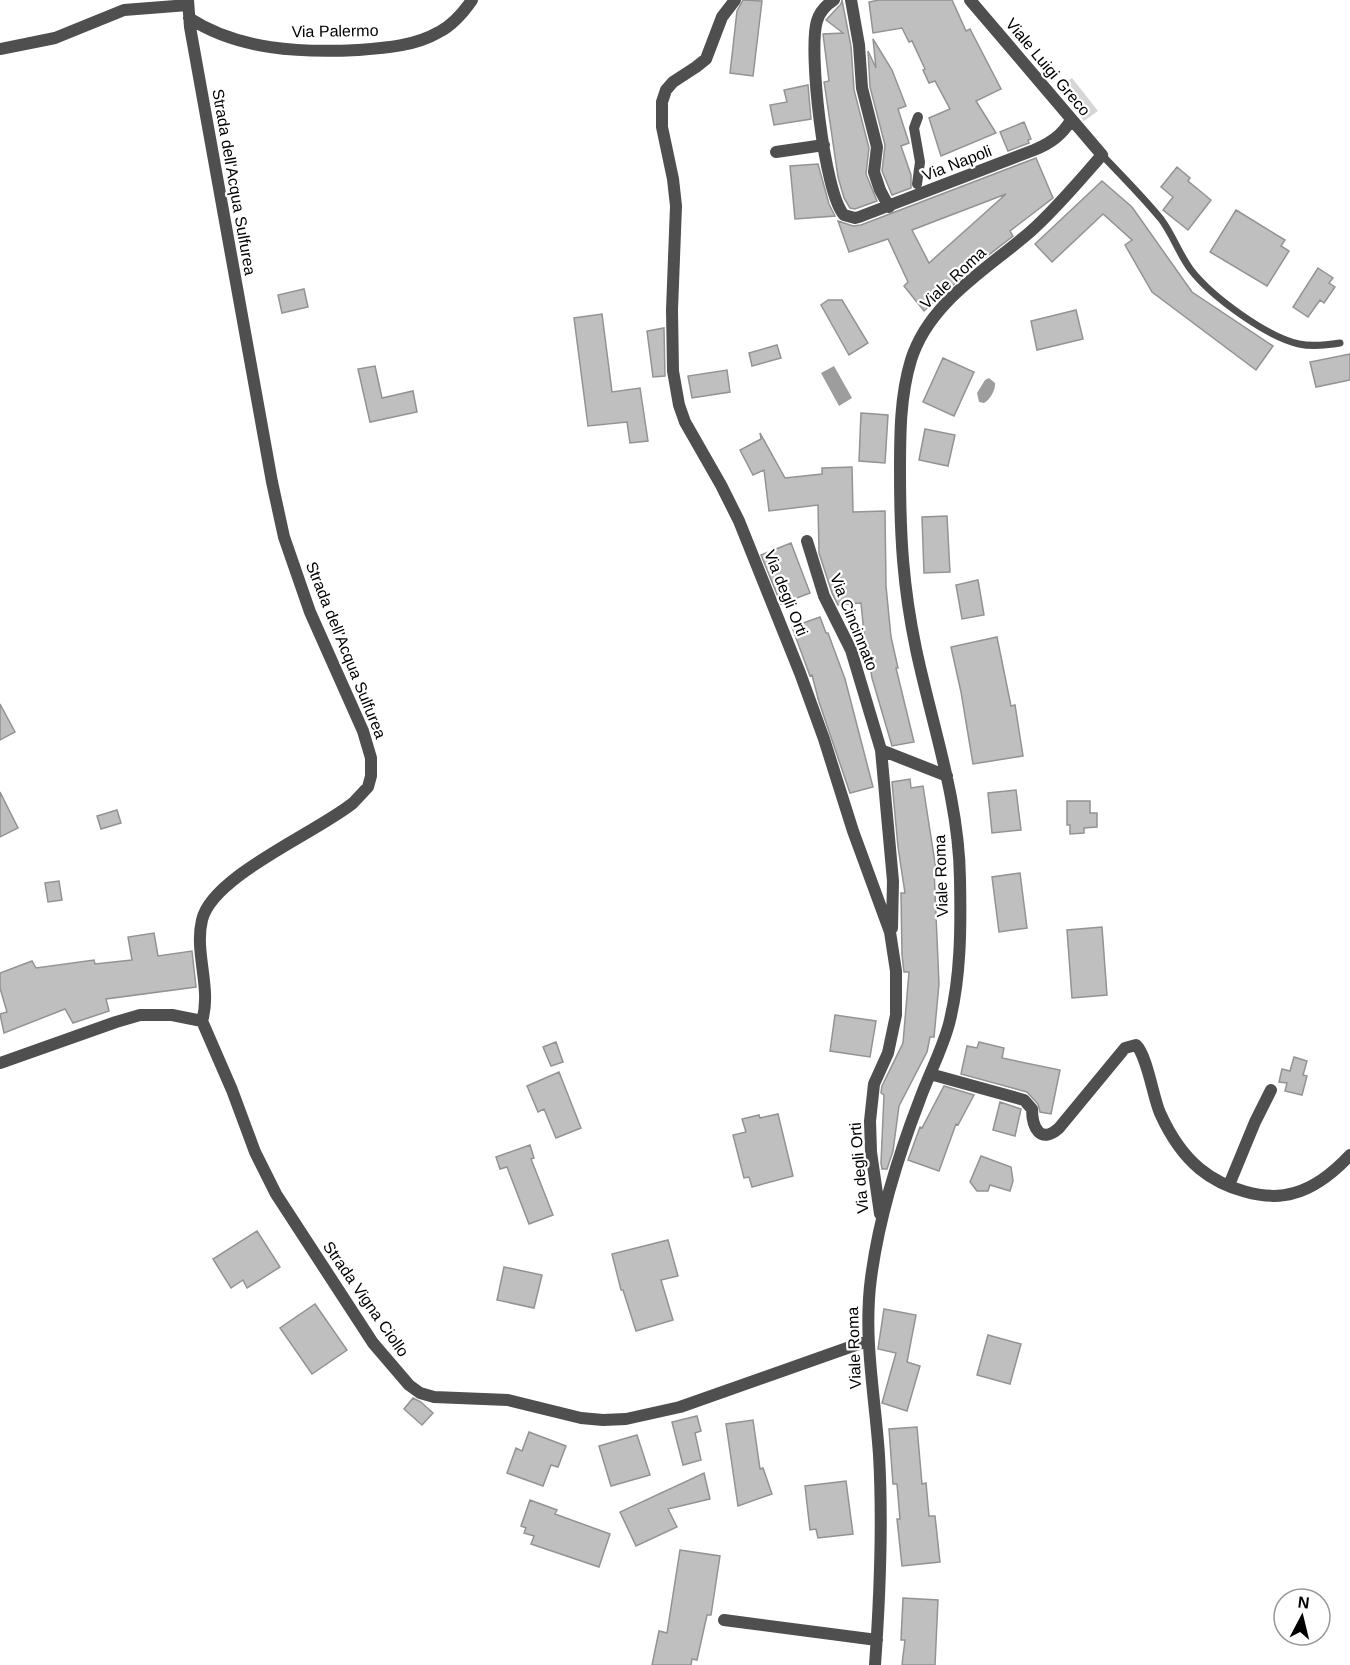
<svg xmlns="http://www.w3.org/2000/svg" width="1350" height="1665" font-family="Helvetica,sans-serif">
<style>
.green{fill:#d6d6d6}
.water{fill:#9d9d9d}
.building{fill:#bfbfbf;stroke:#939393;stroke-width:1.5;fill-rule:evenodd}
.lines{fill:none;stroke-linecap:round;stroke-linejoin:round}
.service{stroke:#4f4f4f;stroke-width:7}
.pedestrian{stroke:#4f4f4f;stroke-width:10}
.minor{stroke:#4f4f4f;stroke-width:12}
.labels{text-anchor:middle;dominant-baseline:central;stroke-width:4.5;stroke-linejoin:round;paint-order:stroke}
.street-label{font-size:16px;fill:#000;stroke:#fff}
</style>
<rect width="100%" height="100%" fill="#fff"/>
<path class="green" d="M1072,78L1098,111L1084,121L1058,88Z"/>
<path class="water" d="M834,366L852,398L839,406L821,373Z
M989,378L995,383C996,389 990,400 984,403L979,402L977,393L985,380Z"/>
<path class="building" d="M743,0L762,1L753,76L730,73L737,11Z
M842,0L851,46L854,90L869,148L866,174L877,201L855,209L850,208L844,198L838,177L825,88L824,82L829,81L823,34L843,33L826,20L841,4Z
M879,0H952L966,31L970,29L1001,89L976,101L996,133L941,156L929,118L950,109L935,81L929,83L923,70L925,69L912,41L909,42L902,28L873,33L869,2Z
M873,39L892,70L906,106L898,109L909,143L901,146L911,175V188L892,195L882,171L885,145L870,87L868,51L876,68Z
M808,85L811,119L774,125L770,105L787,102L784,90Z
M1024,122L1031,139L1028,140L1029,143L1008,151L1000,132Z
M1036,158L1053,198L1010,231L1013,236L972,268L924,311L904,286L908,282L888,239L849,252L838,221L853,226L861,225ZM1006,194L929,263L912,230Z
M818,164L829,204L835,216L795,219L790,166Z
M1177,167L1190,178L1188,181L1211,200L1188,230L1163,210L1173,197L1161,187Z
M1102,181L1132,207L1192,292L1273,346L1256,370L1152,292L1125,245L1132,240L1103,214L1052,262L1035,244Z
M1236,210L1285,240L1281,246L1289,251L1267,286L1210,252Z
M1318,268L1333,278L1329,283L1335,287L1324,303L1320,300L1308,317L1293,307Z
M304,289L308,307L282,313L278,295Z
M828,300H842L868,343L849,355L821,305Z
M1076,310L1083,339L1037,350L1031,321Z
M602,314L612,392L640,388L648,441L630,443L627,422L588,426L574,318Z
M664,328L665,376L653,377L647,331Z
M777,345L781,358L752,366L749,353Z
M1350,354V380L1316,387L1310,362Z
M943,358L974,372L954,416L923,402Z
M375,366L382,398L413,391L417,412L370,422L358,369Z
M727,370L730,392L692,398L688,376Z
M861,413L888,415L885,463L859,461Z
M925,429L955,435L948,466L919,460Z
M760,433L785,478L822,474V468L852,467L853,512L885,511L886,586L891,637L898,668H896L914,742L892,746L872,678L864,634L861,603L838,605L832,593L819,553L818,505L769,511L764,470L753,475L740,450L761,439Z
M947,516L950,572L924,573L922,517Z
M791,543L810,593L781,604L761,555Z
M978,580L984,615L962,619L956,585Z
M820,617L826,633H828L845,679L873,787L850,793L819,702L812,675L810,676L792,627Z
M997,637L1011,706L1015,705L1023,756L973,764L961,692L951,647Z
M0,704L15,732L0,740Z
M910,779L911,788L923,786L936,869H934L939,984L934,1037H930L927,1052L899,1106L893,1151L887,1169H882L881,1163L884,1095L881,1093L882,1086L903,1043L909,972H904L902,955L901,893H905L898,847L892,782Z
M1016,790L1021,830L992,833L988,793Z
M0,792L18,828L0,837Z
M1067,801H1090V813H1097V827L1084,828V833L1070,834V825H1067Z
M117,810L121,823L101,829L97,816Z
M1020,873L1027,928L999,932L992,877Z
M59,881L62,900L48,902L45,883Z
M1102,927L1107,995L1072,998L1067,930Z
M154,933L158,956L192,951L196,987L106,999L109,1011L73,1023L65,1009L4,1033L0,1014L7,1012L0,988V973L32,961L36,968L94,960L95,964L132,960L128,937Z
M835,1015L876,1021L870,1057L830,1051Z
M556,1042L563,1062L551,1066L543,1047Z
M979,1042L1004,1048L1002,1058L1060,1070L1051,1114L1040,1112L1038,1104L1027,1092L961,1074L967,1046L977,1048Z
M1294,1057L1307,1061L1303,1075L1307,1076L1302,1095L1285,1091L1287,1083L1279,1082L1282,1069L1290,1071Z
M559,1072L581,1128L556,1138L544,1109L538,1112L527,1086Z
M944,1086L974,1095L958,1125L956,1124L939,1171L908,1160L920,1127L922,1128Z
M1000,1102L1021,1109L1015,1136L993,1130Z
M778,1114L793,1176L752,1187L749,1177L744,1178L733,1135L746,1132L742,1119L759,1115L760,1118Z
M530,1145L534,1158L531,1159L553,1215L529,1224L507,1167L500,1169L496,1157Z
M981,1156L1011,1167L1013,1181L1010,1191L990,1185L988,1191H977L970,1182Z
M257,1231L280,1267L247,1288L243,1280L231,1288L213,1259Z
M668,1240L678,1276L661,1280L673,1320L636,1331L623,1290H621L612,1254Z
M504,1267L542,1275L534,1308L497,1300Z
M315,1304L347,1350L312,1374L280,1328Z
M884,1309L916,1315L907,1362L920,1366L907,1411L882,1403L896,1353L878,1349Z
M988,1335L1021,1344L1010,1384L977,1375Z
M413,1398L421,1402L433,1413L422,1425L404,1409Z
M697,1416L701,1431L695,1433L701,1460L683,1465L672,1422Z
M753,1420L760,1469L763,1468L772,1494L738,1506L726,1424Z
M917,1427L922,1484L926,1483L929,1516H935L940,1562L902,1566L897,1519H900L897,1484H893L889,1429Z
M529,1432L566,1446L558,1467L551,1465L543,1486L507,1473L516,1448L522,1451Z
M637,1435L650,1475L611,1486L599,1446Z
M704,1473L710,1499L668,1509L677,1527L636,1546L620,1512Z
M846,1481L853,1534L818,1538L816,1529L810,1530L805,1486Z
M530,1500L557,1510L555,1514L610,1534L599,1567L531,1544L534,1536L524,1533L526,1528L521,1526Z
M680,1550L720,1556L711,1615H707L697,1660L692,1659L691,1665H652L659,1631L667,1633Z
M903,1598L938,1600L935,1665H902L905,1640H901Z"/>
<g class="lines">
<path class="service" d="M1102,155C1122,176 1143,197 1161,219C1173,235 1179,254 1191,270C1212,297 1267,337 1299,344C1313,347 1327,345 1340,343"/>
<path class="pedestrian" d="M917,184L920,162L914,128L918,117"/>
<path class="minor" d="M188,0L190,27L272,482L284,537L310,612L363,731L371,758V776L368,787L353,803C316,833 212,876 202,920C194,953 212,988 202,1021
M735,0L722,17L706,59L696,67L673,82L666,90L662,102V127L673,179L676,206L672,310L673,371L679,405L685,422L721,485L739,521L800,673L824,739L853,831L890,932L896,971V1015L888,1053L874,1084L870,1121L871,1152L880,1214
M834,0C826,5 820,11 817,21C808,49 824,193 844,215L855,218L859,217L1034,150C1051,143 1062,135 1071,120
M851,0L859,45L862,88L877,147L874,172L880,190L889,207
M189,18C238,50 301,53 358,50C386,48 415,46 439,32C453,25 463,13 472,0
M0,49L55,38L124,10L188,5
M776,152L824,145
M807,541L824,596L851,650L881,750L893,881L892,928
M881,750L947,776
M0,1063L116,1022L140,1015H172L202,1021L232,1090L255,1152L276,1194L373,1343L409,1385L420,1393L434,1397L508,1400L581,1418L603,1420L626,1419L680,1407L867,1341
M930,1074L1024,1100L1032,1109C1032,1127 1040,1145 1059,1128L1125,1048L1136,1045C1147,1055 1153,1097 1160,1113C1169,1133 1183,1155 1200,1169C1223,1188 1265,1202 1294,1193C1316,1187 1335,1171 1350,1155
M1229,1185L1255,1122L1271,1090
M724,1620L877,1640
M875,1665C880,1595 883,1525 879,1455C875,1395 863,1338 871,1278C879,1217 898,1156 920,1099C929,1074 942,1050 949,1024C961,977 961,927 960,879C959,800 932,725 916,649C903,587 900,536 900,472C900,435 900,396 911,360C929,302 986,270 1030,232C1056,209 1079,181 1102,155L970,0"/>
</g>
<g class="labels">
<g class="street-label">
<text transform="translate(335 31) rotate(-1)">Via Palermo</text>
<text transform="translate(1048 67) rotate(50)">Viale Luigi Greco</text>
<text transform="translate(957 163) rotate(-21)">Via Napoli</text>
<text transform="translate(234 182) rotate(80)">Strada dell'Acqua Sulfurea</text>
<text transform="translate(953 278) rotate(-43)">Viale Roma</text>
<text transform="translate(786 593) rotate(68)">Via degli Orti</text>
<text transform="translate(854 622) rotate(68)">Via Cincinnato</text>
<text transform="translate(346 650) rotate(68)">Strada dell'Acqua Sulfurea</text>
<text transform="translate(941 876) rotate(-92)">Viale Roma</text>
<text transform="translate(859 1168) rotate(-95)">Via degli Orti</text>
<text transform="translate(366 1299) rotate(55)">Strada Vigna Ciollo</text>
<text transform="translate(854 1348) rotate(-92)">Viale Roma</text>
</g>
</g>
<g transform="translate(1302 1617) rotate(7)"><circle r="28" fill="#ffffff" stroke="#999999" stroke-width="1.5"/>
<path d="M0-4.5L10 22L0 15L-10 22Z" fill="#000000"/>
<text y="-9" font-size="16" font-weight="bold" text-anchor="middle" fill="#000000">N</text>
</g>
</svg>
